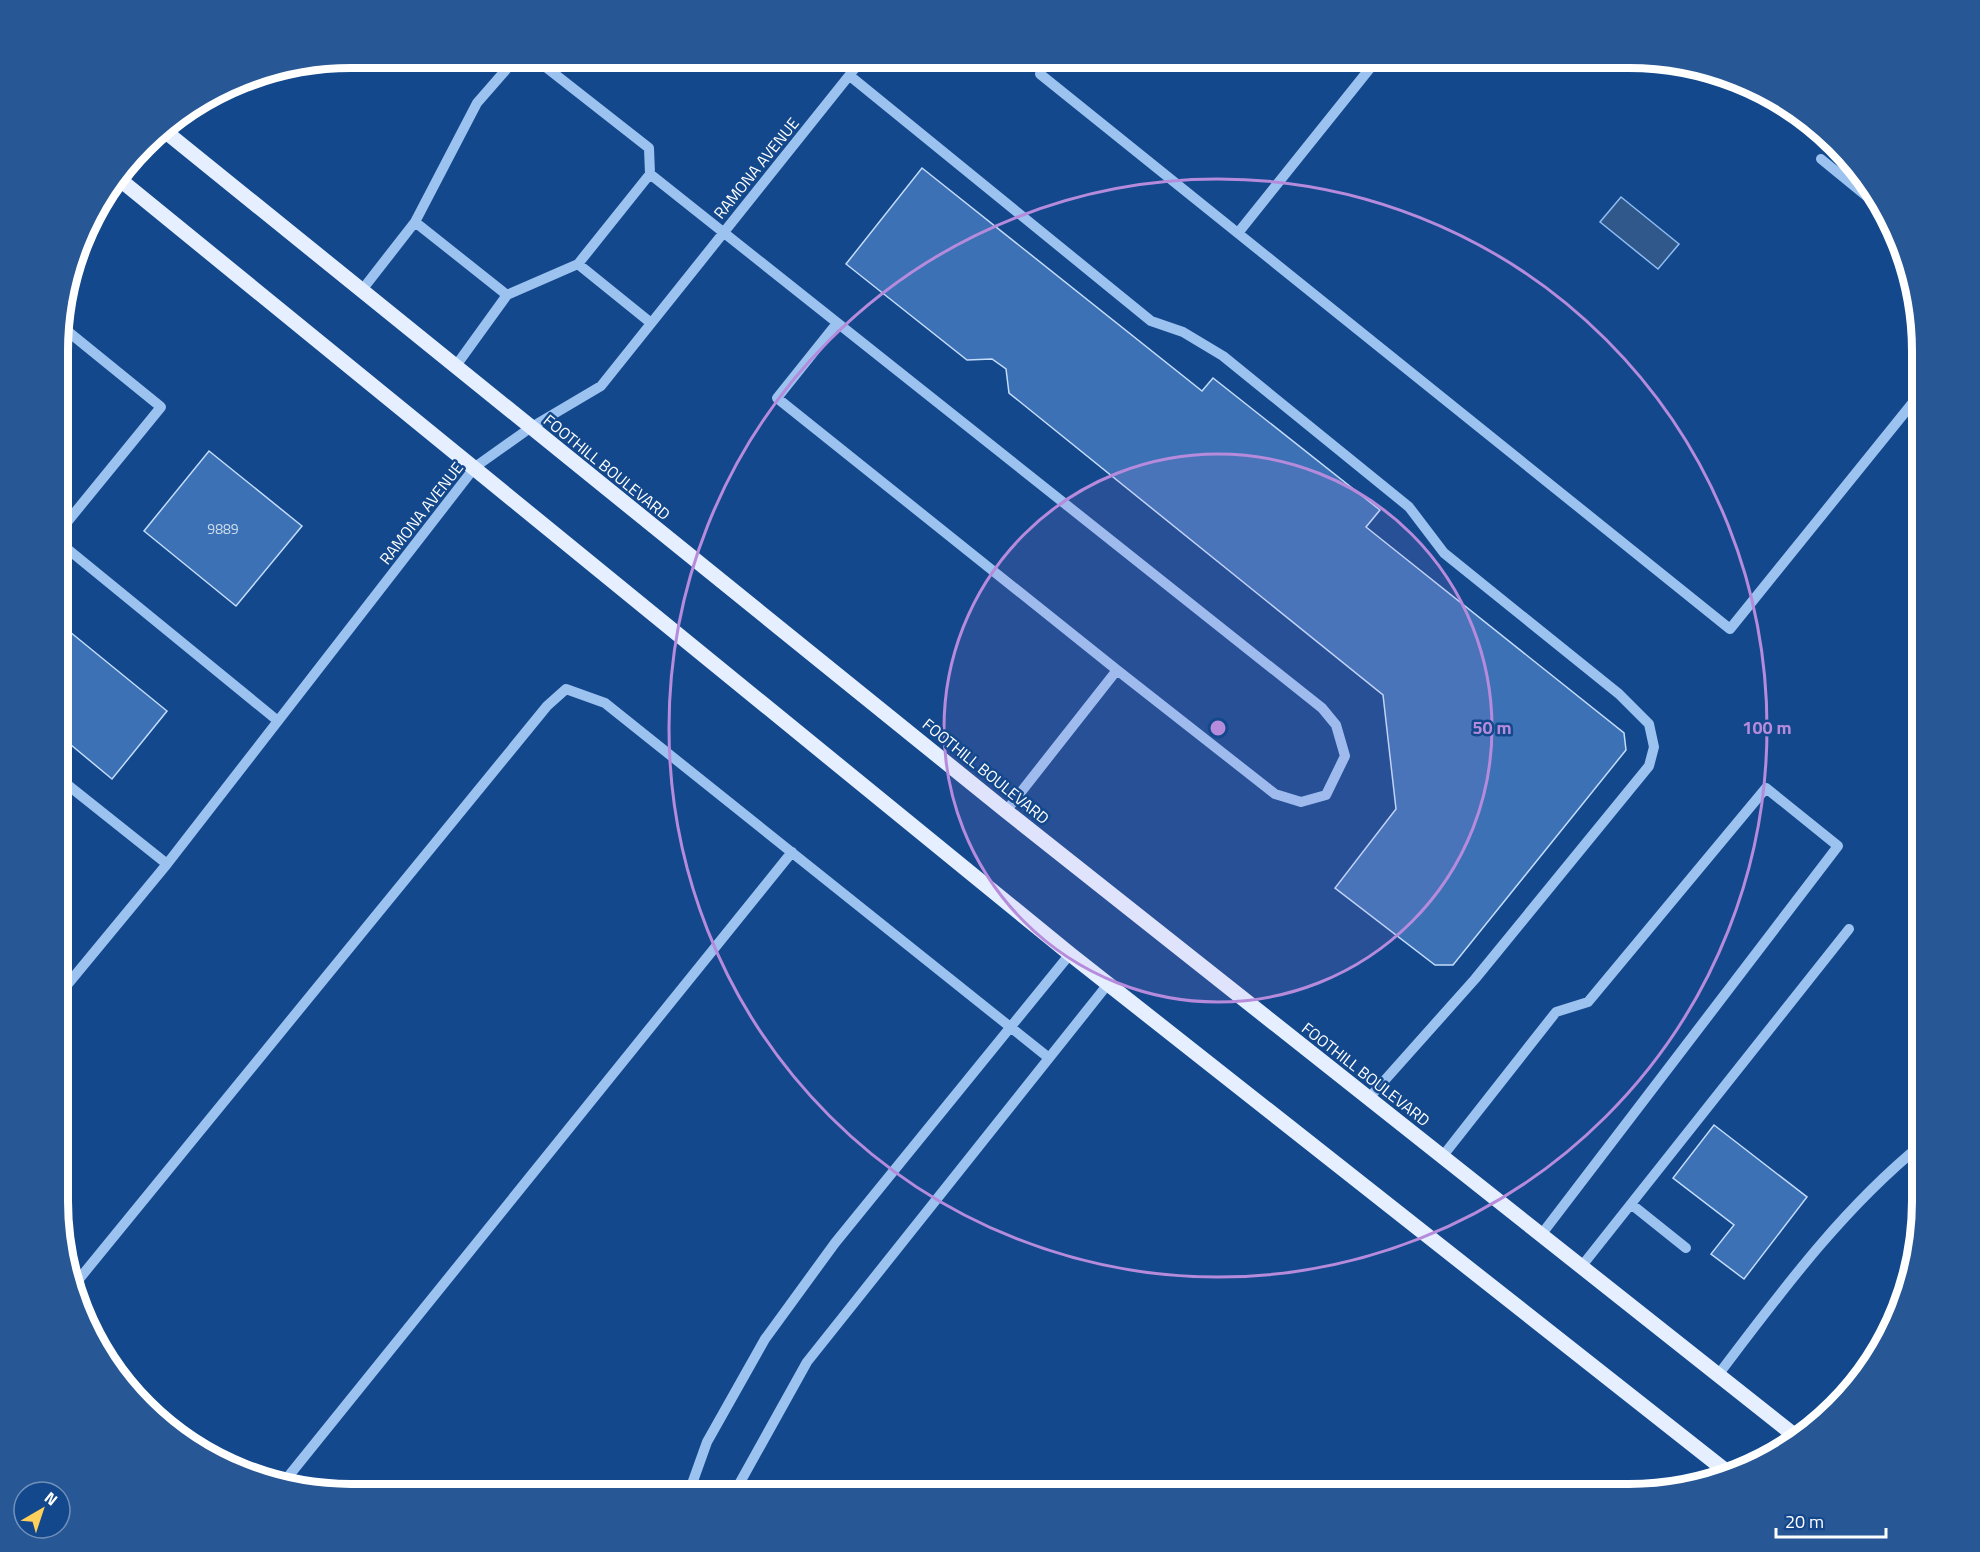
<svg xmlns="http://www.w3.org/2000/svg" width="1980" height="1552" font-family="'Titillium Web',sans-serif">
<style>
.water{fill:#31588a;stroke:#8ebdf3;stroke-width:1.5}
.building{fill:#3c71b5;stroke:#c3dcfc;stroke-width:1.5}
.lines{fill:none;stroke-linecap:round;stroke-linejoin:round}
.minor{stroke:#9cc2f0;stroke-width:10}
.major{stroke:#e5efff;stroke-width:15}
.ring{fill:none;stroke:#b68bdc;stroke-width:3}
.labels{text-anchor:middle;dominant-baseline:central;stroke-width:5;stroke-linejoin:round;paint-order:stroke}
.number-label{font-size:14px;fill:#cedcec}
.street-label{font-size:16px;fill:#fff;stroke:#14488c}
.rim{fill:none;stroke:#fff;stroke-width:8}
.centre{fill:#b68bdc;stroke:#14488c;stroke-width:3}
.ring-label{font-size:18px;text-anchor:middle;font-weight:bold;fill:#b68bdc;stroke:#14488c;stroke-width:5;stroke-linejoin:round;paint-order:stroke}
</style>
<rect width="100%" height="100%" fill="#14488c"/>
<path class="water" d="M1621,197L1679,244L1658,269L1600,222Z"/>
<path class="building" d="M922,168L1202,391L1213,378L1380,510L1366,527L1624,733L1626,750L1453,965H1435L1335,888L1396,809L1383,695L1009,393L1006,369L992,359L967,360L846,264Z
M209,451L302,526L236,606L144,531Z
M59,623L167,711L112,779L59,735Z
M1714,1125L1807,1197L1744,1279L1711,1254L1734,1225L1673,1178Z"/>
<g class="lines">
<path class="minor" d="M533,57L649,148L650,174
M1040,74L1730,629L1923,390
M850,76L1151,321L1183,332L1223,356L1409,507L1444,553L1619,694L1649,724L1654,747L1649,766L1475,979L1368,1099
M1821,159L1876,204
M415,222L477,103L517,57
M1238,233L1379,57
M578,264L651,323
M362,290L415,222L507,295
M837,323L777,398L1117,670
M455,367L507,295L578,264L650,174L1322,708L1336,725L1345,756L1326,795L1301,802L1275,794L1117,670L1006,811
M59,532L161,407L60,325
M59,542L278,721
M59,778L167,864
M58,996L167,864L475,467L530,428L601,386L864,57
M1442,1157L1556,1012L1588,1002L1766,788L1838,846L1541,1235
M1631,1204L1686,1248
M1581,1267L1849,929
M75,1284L547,706L566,689L605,703L1049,1058
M1718,1375C1781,1292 1841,1210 1922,1144
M150,1412L181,1437
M283,1483L792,852
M688,1495L707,1442L765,1339L835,1243L1070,954
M733,1495L807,1362L1108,984"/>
<path class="major" d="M161,128L1006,811L1794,1435
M118,178L1070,954L1731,1475"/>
</g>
<circle cx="1218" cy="728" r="274" fill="#b68bdc" fill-opacity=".12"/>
<g class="ring">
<circle cx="1218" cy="728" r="274"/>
<circle cx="1218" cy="728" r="549"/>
</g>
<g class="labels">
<g class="number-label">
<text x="223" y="528">9889</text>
</g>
<g class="street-label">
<text transform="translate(756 168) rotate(-51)">RAMONA AVENUE</text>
<text transform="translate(607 467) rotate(39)">FOOTHILL BOULEVARD</text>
<text transform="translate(421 513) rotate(-52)">RAMONA AVENUE</text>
<text transform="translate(986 771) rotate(39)">FOOTHILL BOULEVARD</text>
<text transform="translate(1366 1074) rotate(38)">FOOTHILL BOULEVARD</text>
</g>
</g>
<path d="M0 0H1980V1552H0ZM351 68H1629A283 283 0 0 1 1912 351V1201A283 283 0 0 1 1629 1484H351A283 283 0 0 1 68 1201V351A283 283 0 0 1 351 68Z" fill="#275795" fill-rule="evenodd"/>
<path class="rim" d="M351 68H1629A283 283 0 0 1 1912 351V1201A283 283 0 0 1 1629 1484H351A283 283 0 0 1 68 1201V351A283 283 0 0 1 351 68Z"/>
<circle cx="1218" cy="728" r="9" class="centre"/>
<g class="ring-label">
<text x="1492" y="734">50 m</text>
<text x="1767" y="734">100 m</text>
</g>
<g transform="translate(42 1510) rotate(39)"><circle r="28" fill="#14488c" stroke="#7291ba" stroke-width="1.5"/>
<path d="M0-4.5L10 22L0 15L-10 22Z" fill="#ffd05b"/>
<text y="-9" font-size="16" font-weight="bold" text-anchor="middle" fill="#ffffff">N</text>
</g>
<path d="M1776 1528v9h110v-9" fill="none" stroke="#ffffff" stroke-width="3"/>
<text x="1785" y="1528" font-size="18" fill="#ffffff" stroke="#14488c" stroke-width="4.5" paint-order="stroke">20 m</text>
</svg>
